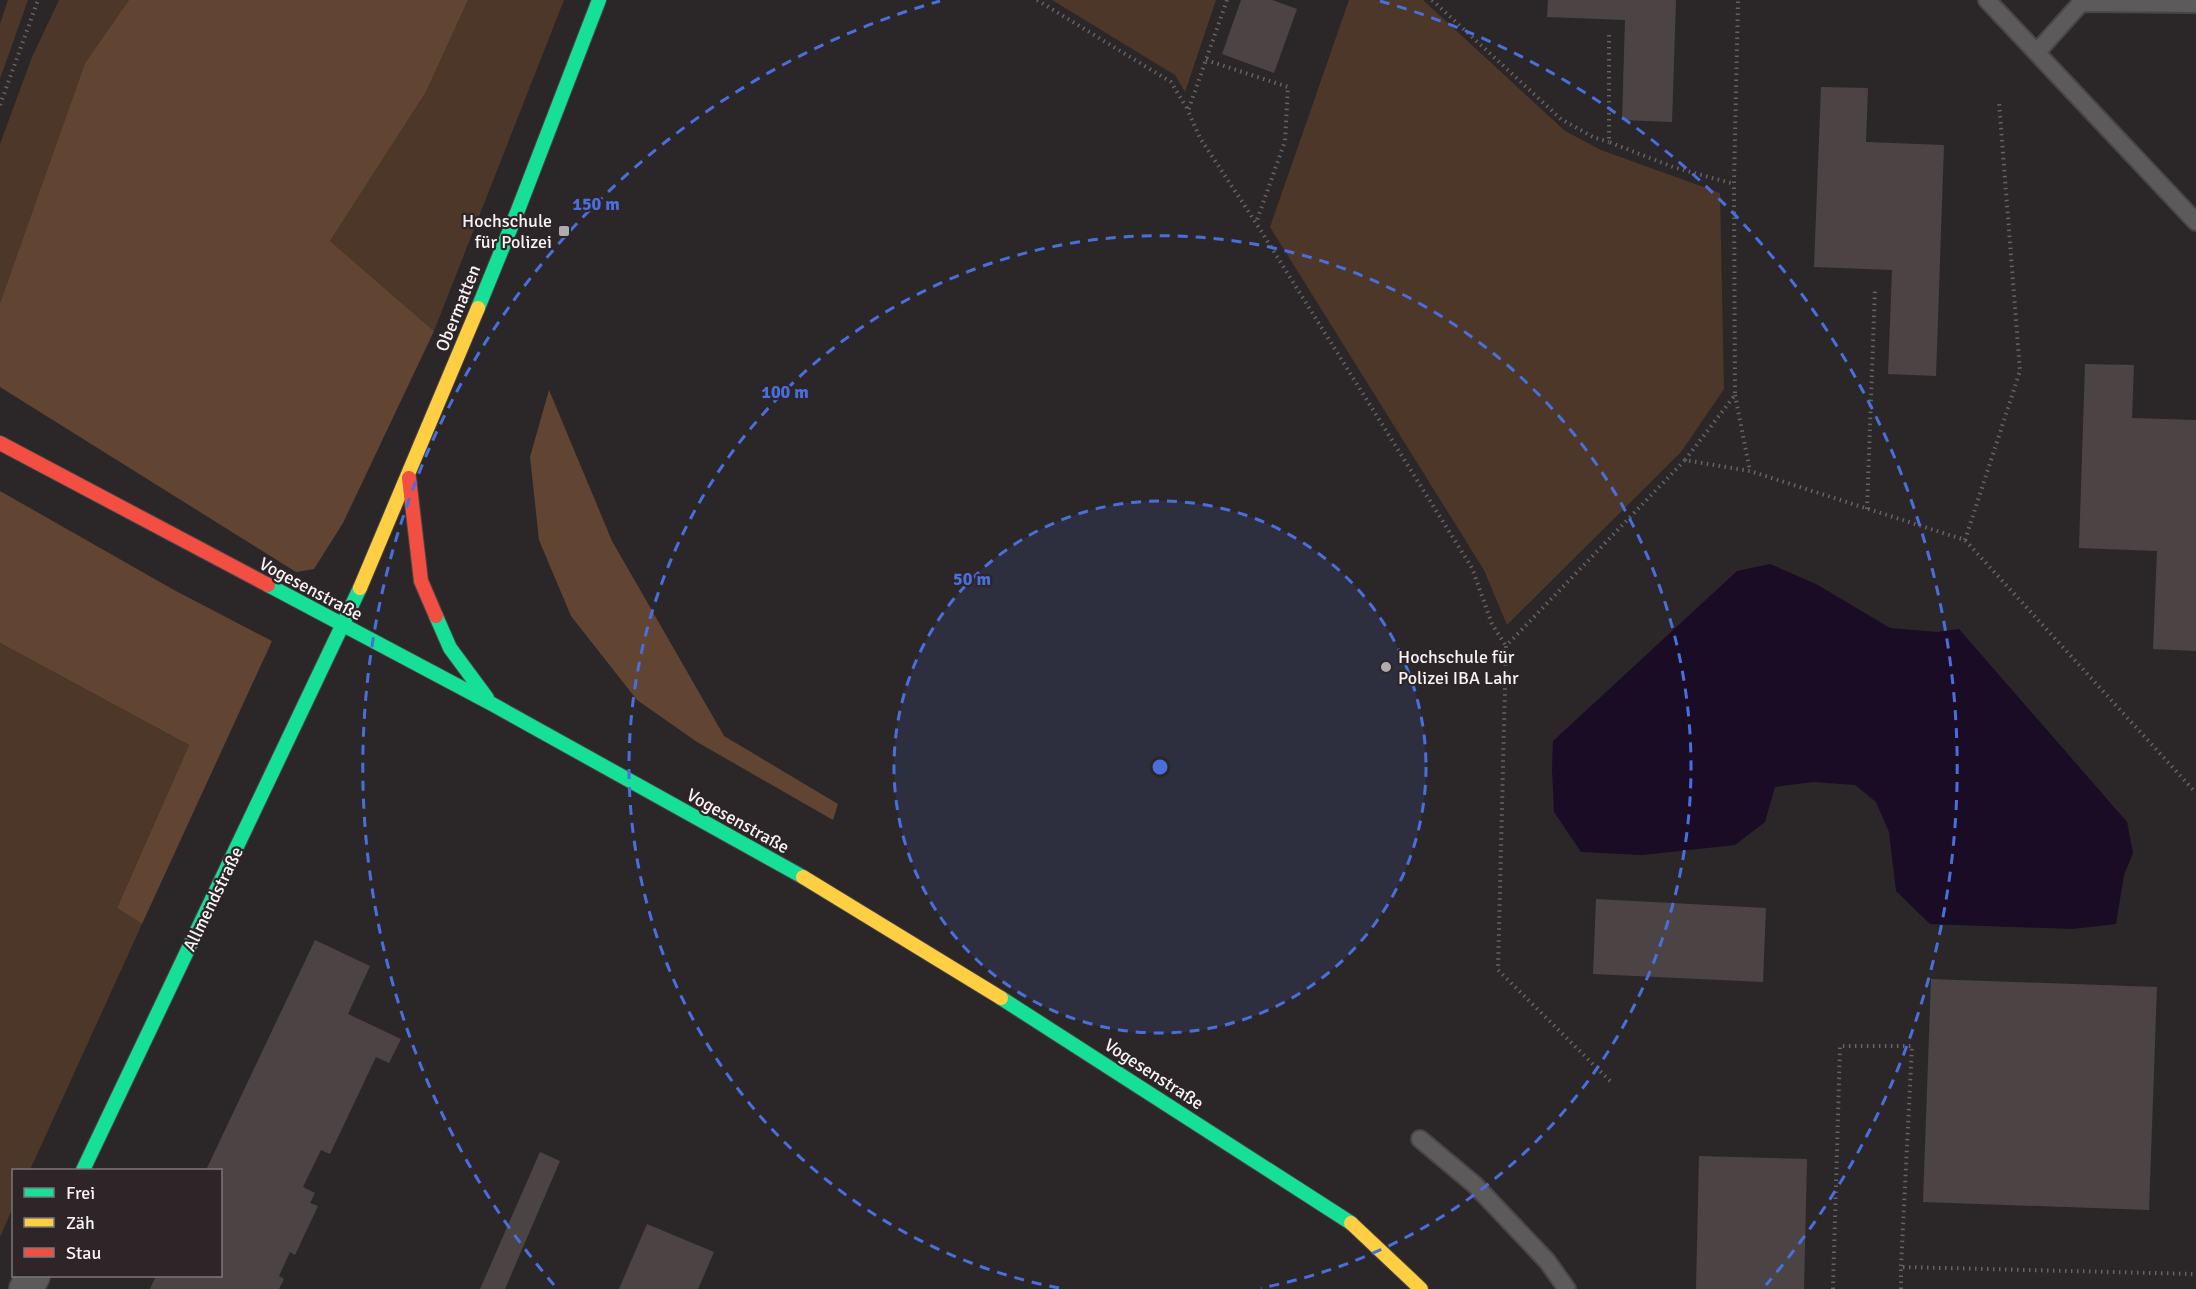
<svg xmlns="http://www.w3.org/2000/svg" width="2196" height="1289" font-family="Signika,sans-serif">
<style>
.green{fill:#4d3729}
.forest{fill:#614532}
.water{fill:#190c24}
.building{fill:#4c4444}
.lines{fill:none;stroke-linecap:round;stroke-linejoin:round}
.lane-casing{stroke:#4a4546;stroke-width:20}
.street-casing{stroke:#4a4546;stroke-width:36}
.fast-casing{stroke:#4a4546;stroke-width:16}
.slow-casing{stroke:#4a4546;stroke-width:16}
.jam-casing{stroke:#4a4546;stroke-width:16}
.path{stroke:#666364;stroke-width:4;stroke-dasharray:1.5 4.5;stroke-linecap:butt}
.lane{stroke:#5d5a5b;stroke-width:16}
.street{stroke:#5d5a5b;stroke-width:33}
.fast{stroke:#16e098;stroke-width:14}
.slow{stroke:#ffcf43;stroke-width:14}
.jam{stroke:#f24e42;stroke-width:14}
.ring{fill:none;stroke:#496fde;stroke-width:3;stroke-dasharray:10 8}
.poi-dot{fill:#b0acad;stroke:#2d2527;stroke-width:2}
.labels{text-anchor:middle;dominant-baseline:central;stroke-width:4.5;stroke-linejoin:round;paint-order:stroke}
.poi-label{font-size:18px;fill:#f8f3f4;stroke:#2d2527;text-anchor:end}
.street-label{font-size:18px;fill:#f8f3f4;stroke:#2d2527}
.centre{fill:#496fde;stroke:#2d2527;stroke-width:3}
.ring-label{font-size:18px;text-anchor:middle;font-weight:bold;fill:#496fde;stroke:#2d2527;stroke-width:4.5;stroke-linejoin:round;paint-order:stroke}
</style>
<rect width="100%" height="100%" fill="#2b2728"/>
<path class="green" d="M8,0H28L0,79V24Z
M59,0H129L85,63L0,303V144L32,57Z
M468,0H564L434,331L330,241L426,92Z
M1052,0H1216L1185,92L1175,75Z
M1349,0H1423L1565,131L1601,150L1720,193L1724,389L1681,452L1507,625L1484,570L1270,227Z
M0,643L189,745L117,908L142,924L30,1170H14L13,1207L0,1237Z"/>
<path class="forest" d="M129,0H468L426,92L330,241L434,331L343,523L314,569L296,572L0,387V303L85,63Z
M549,390L612,541L724,736L838,804L833,820L697,742L637,700L571,616L539,540L530,457Z
M0,491L174,590L272,641L142,924L117,908L189,745L0,643Z"/>
<path class="water" d="M1770,564L1816,584L1890,628L1937,632L1959,629L2127,822L2133,853L2124,875L2116,924L2072,929L1930,924L1896,891L1889,832L1876,802L1855,785L1813,782L1775,787L1765,822L1735,845L1643,855L1581,852L1554,812L1552,769L1553,741L1737,571Z"/>
<path class="building" d="M1241,0H1272L1297,9L1274,73L1222,54Z
M1548,0H1676L1672,122L1622,120L1625,20L1547,17Z
M1821,87L1868,88L1866,142L1944,145L1936,376L1888,374L1892,270L1814,267Z
M2085,364L2134,365L2132,418L2196,420V651L2153,649L2157,551L2079,548Z
M1596,899L1766,908L1763,982L1593,974Z
M315,940L370,966L348,1014L401,1039L389,1063L376,1057L330,1154L321,1150L303,1187L315,1193L310,1203L318,1206L295,1255L290,1252L279,1276L284,1279L279,1289H150L156,1276H220V1170H206Z
M1931,979L2157,987L2149,1210L1923,1202Z
M540,1152L560,1161L505,1289H480Z
M1699,1156L1807,1159L1804,1289H1696Z
M647,1224L714,1252L698,1289H619Z"/>
<g class="lines">
<g class="lane-casing">
<path id="lane" d="M1987,0L2196,222
M2037,52L2081,3L2196,4
M1420,1139L1475,1185L1547,1261L1567,1289"/>
</g>
<g class="street-casing">
<path id="street" d="M26,1289L33,1276"/>
</g>
<g class="fast-casing">
<path id="fast" d="M478,308L518,210L599,0
M268,585L492,704L803,877
M436,616L450,648L487,698
M1001,998L1351,1223
M83,1170L360,588"/>
</g>
<g class="slow-casing">
<path id="slow" d="M360,588L478,308
M803,877L1001,998
M1351,1223L1421,1289"/>
</g>
<g class="jam-casing">
<path id="jam" d="M0,443L268,585
M409,478L421,581L436,616"/>
</g>
<path class="path" d="M1037,0L1171,82L1188,110
M1227,0L1188,111L1200,138L1256,223L1472,568L1492,624L1506,646
M1432,0L1561,119L1593,137L1609,142
M1609,35V142L1673,167L1734,184
M1206,60L1288,87L1285,141L1256,223
M0,105L38,0
M1735,395L1750,471
M1685,460L1735,395L1734,184L1738,0
M1867,509L1875,289
M1965,540L2020,371L1999,102
M1610,1081L1498,970L1506,646L1685,460L1750,471L1965,540L2196,793
M1833,1289L1840,1046H1912L1901,1267
M1901,1289V1267L2196,1274"/>
<use href="#lane" class="lane"/>
<use href="#street" class="street"/>
<use href="#fast" class="fast"/>
<use href="#slow" class="slow"/>
<use href="#jam" class="jam"/>
</g>
<circle cx="1160" cy="767" r="266" fill="#496fde" fill-opacity=".12"/>
<g class="ring">
<circle cx="1160" cy="767" r="266"/>
<path d="M1059 1288A531 531 0 1 1 1261 1288"/>
<path d="M554 1285A797 797 0 0 1 940 1M1380 1A797 797 0 0 1 1766 1285"/>
</g>
<g class="poi-dot">
<rect x="558" y="225" width="12" height="12" rx="3"/>
<circle cx="1386" cy="667" r="6"/>
</g>
<g class="labels">
<g class="poi-label">
<text x="552" y="221">Hochschule<tspan x="552" dy="21">für Polizei</tspan></text>
<text x="1398" y="657" text-anchor="start">Hochschule für<tspan x="1398" dy="21">Polizei IBA Lahr</tspan></text>
</g>
<g class="street-label">
<text transform="translate(458 308) rotate(-68)">Obermatten</text>
<text transform="translate(311 589) rotate(28)">Vogesenstraße</text>
<text transform="translate(738 821) rotate(29)">Vogesenstraße</text>
<text transform="translate(213 899) rotate(-64)">Allmendstraße</text>
<text transform="translate(1154 1074) rotate(33)">Vogesenstraße</text>
</g>
</g>
<circle cx="1160" cy="767" r="9" class="centre"/>
<g class="ring-label">
<text x="596" y="210">150 m</text>
<text x="785" y="398">100 m</text>
<text x="972" y="585">50 m</text>
</g>
<rect x="12" y="1169" width="210" height="108" fill="#2d2527" stroke="#7e7779" stroke-width="1.5"/>
<rect x="24" y="1188" width="30" height="9" fill="#16e098" stroke="#7e7779" stroke-width="1.5"/>
<text x="66" y="1199" font-size="18" fill="#f8f3f4">Frei</text>
<rect x="24" y="1218" width="30" height="9" fill="#ffcf43" stroke="#7e7779" stroke-width="1.5"/>
<text x="66" y="1229" font-size="18" fill="#f8f3f4">Zäh</text>
<rect x="24" y="1248" width="30" height="9" fill="#f24e42" stroke="#7e7779" stroke-width="1.5"/>
<text x="66" y="1259" font-size="18" fill="#f8f3f4">Stau</text>
</svg>
